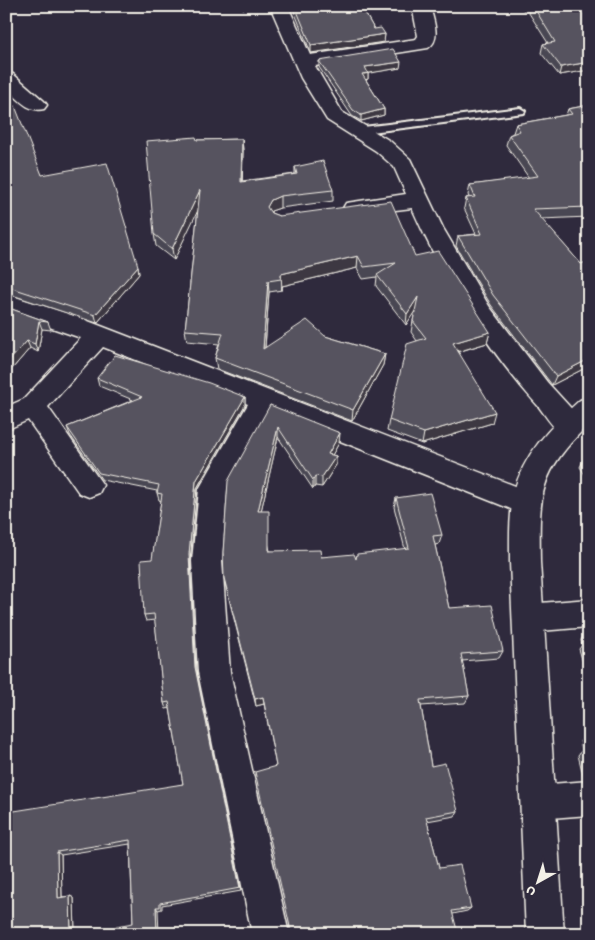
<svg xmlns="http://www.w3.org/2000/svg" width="595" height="940" font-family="'Gochi Hand',sans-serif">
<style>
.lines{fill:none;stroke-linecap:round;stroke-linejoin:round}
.lane-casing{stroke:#f4f1e8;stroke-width:4}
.street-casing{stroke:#f4f1e8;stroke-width:3}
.highway-casing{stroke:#f4f1e8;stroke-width:3}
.lane{fill:#2f2a3d;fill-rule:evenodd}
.street{fill:#2f2a3d;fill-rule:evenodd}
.highway{fill:#2f2a3d;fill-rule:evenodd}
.wall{fill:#4a4752;stroke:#f4f1e8}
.shaded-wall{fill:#3c3942;stroke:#f4f1e8}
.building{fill:#56525f;stroke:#f4f1e8}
</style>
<rect width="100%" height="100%" fill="#2f2a3d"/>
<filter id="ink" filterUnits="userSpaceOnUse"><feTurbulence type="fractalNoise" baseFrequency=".02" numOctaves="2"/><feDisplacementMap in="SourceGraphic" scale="10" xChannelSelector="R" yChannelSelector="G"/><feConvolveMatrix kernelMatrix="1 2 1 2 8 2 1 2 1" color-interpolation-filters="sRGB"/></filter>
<g filter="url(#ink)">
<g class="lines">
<g class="lane-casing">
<path id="lane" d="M520,108L525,111L524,113L355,134L350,131L355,128Z"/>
</g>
<g class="street-casing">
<path id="street" d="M270,6H288L310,55L416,39L418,36L412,6H430C433,20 442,39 428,48L315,66L342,112L390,141L410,159L443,228L489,306L547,382L579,417L583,425L579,433C573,435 568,437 561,433C553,428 545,415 539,407C487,349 443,279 412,208L354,215L346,213L343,208L346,203L406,194L394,167L376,151L327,120L301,78Z
M6,72L13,74L44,101L47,105L44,109C28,113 18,98 6,88Z
M6,294L75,316L536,494L540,503L536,512L526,515L270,413L227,490L222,561L230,672L289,934H252L198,672L192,561L199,489L248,404L103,347L48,407L103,485L99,493L89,497L79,493L28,420L6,430V407L24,399L81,338L6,312Z
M589,599V627L528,632L517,628L513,618L517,608L528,604Z
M589,781V815L538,819L526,814L521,802L526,790L538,785Z"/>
</g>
<g class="highway-casing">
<path id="highway" d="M589,397V424C538,474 539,493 540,562L564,934H526L510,562C510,539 509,516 514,493C522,455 552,425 580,400Z"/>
</g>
<use href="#lane" class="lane"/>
<use href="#street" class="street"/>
<use href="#highway" class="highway"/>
</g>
<path class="wall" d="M292,6H361L374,29L385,34L384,42L311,53Z
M520,6H589V70L559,75L541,53L543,44L548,43L527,10H523Z
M319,61L400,68L368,73V79L366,80L384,109V115L361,121L352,116L319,67Z
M589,105V217L541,219L581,264L589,261V366L552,385L491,305L456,246L458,236L476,234L464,208L466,198L469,197L468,195L470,185L529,178L506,145L509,135L513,133L516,124L566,115L568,109Z
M6,108L42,175L138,266L139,274L97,323L6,293Z
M242,139L243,151L242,181L295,174V167L333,190V201L280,208L271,211V213L279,216L415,256L490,332L487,343L458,352L492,423L422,444L387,431L389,420L417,341L411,332L415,310L406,325L376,286L377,277L363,279L357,268L282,286V290L269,292L265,348L325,336L385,354L383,365L352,421L217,369L215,358L219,344L187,341L185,330L198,209L174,260L156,246L154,234L197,140Z
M6,307L48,322L51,330L42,329L38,352L30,348L12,369L6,367Z
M97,378L245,397V405L197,488L190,561L196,672L241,891L162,905V909L158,910L133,923L130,844L61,855L62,897L70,896L74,898L75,934L6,828L183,784L170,708L166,709L164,703L155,620L146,621L144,615L161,501L159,500L157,493V491L102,480L70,435L67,427L133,400L99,386Z
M270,405L339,443L332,455L336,456V465L322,487L315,486L313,489L278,437L261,511L270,551L321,557L356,559L405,549L394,507L396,498L442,535L439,544L435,545L449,608L503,651L499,658L462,661L469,696L465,703L421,706L431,766L458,811L455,816L427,821L439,868L471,908L467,911L453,914L289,934L290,932L276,766L264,704L256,706L226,587L224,578Z
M589,455V481L580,467L585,457Z
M586,632H589V683L579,649L582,645L581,640Z
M589,734V780L584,779L578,755L582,750L580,741L586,735Z"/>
<path class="shaded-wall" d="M243,6H261L243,9Z
M524,6H528L527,10H523Z
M385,34L384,42L311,53V45Z
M401,62L400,68L364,74L365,67Z
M589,62V70L559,75L561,67Z
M368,73V79L362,81V74Z
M384,109V115L361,121V115Z
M242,139L243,151L242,193L241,182Z
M200,190L202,202L174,260L172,249Z
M280,196V208L271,211L267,219V207L271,200Z
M358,256L357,268L282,286V290L281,274Z
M138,266L139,274L97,323L95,315Z
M268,281L269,292L264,360L263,349Z
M418,297L417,308L406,325L407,314Z
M39,321L42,329L38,352L35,344Z
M490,332L487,343L450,354L453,343Z
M27,341L30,348L12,369L8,362Z
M385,354L383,365L352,421L353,410Z
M589,359V366L552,385L556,376Z
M245,397V405L197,488L190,561L196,672L241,891L195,667L189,554L196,481Z
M495,412L492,423L422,444L424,433Z
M278,427V437L259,520L258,511Z
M340,433L339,443L327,464L328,454Z
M336,456V465L322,487V477Z
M315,476V486L313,489V480Z
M263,697L264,704L256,706L255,699Z
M57,852L61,855L62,900L58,898Z
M70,896L74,898L75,934H71Z
M156,907L158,910L159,934H157Z"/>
<path class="building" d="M295,6H361L374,29L381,28L385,34L311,45Z
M533,6H589V62L561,67L543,44L555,42Z
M393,49L401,62L365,67L368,73L362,74L384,109L361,115L353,110L319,61Z
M589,105V207L533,209L581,264L589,261V359L556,376L493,295L458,236L482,234L466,198L475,197L470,185L538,176L509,135L520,131L516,124L572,114L568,109Z
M15,106L42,175L107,163L138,266L95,315L6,286V108Z
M196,137L197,140L242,139L241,182L297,174L295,167L323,161L333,190L280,196L271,200L267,207L271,213L279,216L391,201L415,256L438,251L490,332L453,343L495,412L424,433L389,420L407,344L426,338L413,321L418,297L407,314L377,275L396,263L364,267L358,256L281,274V279L268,281L263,349L307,320L325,336L385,354L353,410L215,358L223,333L185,330L200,190L172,249L154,234L146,141Z
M6,307L48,322L39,321L35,344L27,341L8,362L6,361Z
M115,355L209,383L245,397L196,481L189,554L195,667L240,888L160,903V907H156L157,934H116V926L133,923L130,840L57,852L58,898L70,896L71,934H6V828H8V812L183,784L169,702L164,703L154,614L144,615L141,560L152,559L162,494L157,493L159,485L99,473L67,427L142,397L97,378Z
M270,405L340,433L328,454L336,456L322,477L315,476L313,480L278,427L258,511H269V551L320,550L321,557L354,554L356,559L357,554L409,548L396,498L430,493L442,535L433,536L449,608L492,605L503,651L461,654L469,696L420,700L431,766L445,763L458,811L426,817L439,868L460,865L471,908L452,911L458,934H248H289L291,931L255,772L276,766L263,697L255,699L224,578L223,552L228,481Z
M589,455V463L585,457Z
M586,632H589V655L585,641H588Z
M589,734V746L586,735Z
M589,748V767L584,749Z"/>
</g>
<rect width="595" height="940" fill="none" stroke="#2f2a3d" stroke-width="25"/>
<rect x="12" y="12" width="570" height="915" fill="none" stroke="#f4f1e8" stroke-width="2" filter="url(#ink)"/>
<g transform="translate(538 882) rotate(219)" stroke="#2f2a3d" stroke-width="4" paint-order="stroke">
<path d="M0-4L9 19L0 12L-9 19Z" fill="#f4f1e8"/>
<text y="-8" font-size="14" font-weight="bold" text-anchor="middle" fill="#f4f1e8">U</text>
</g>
</svg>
